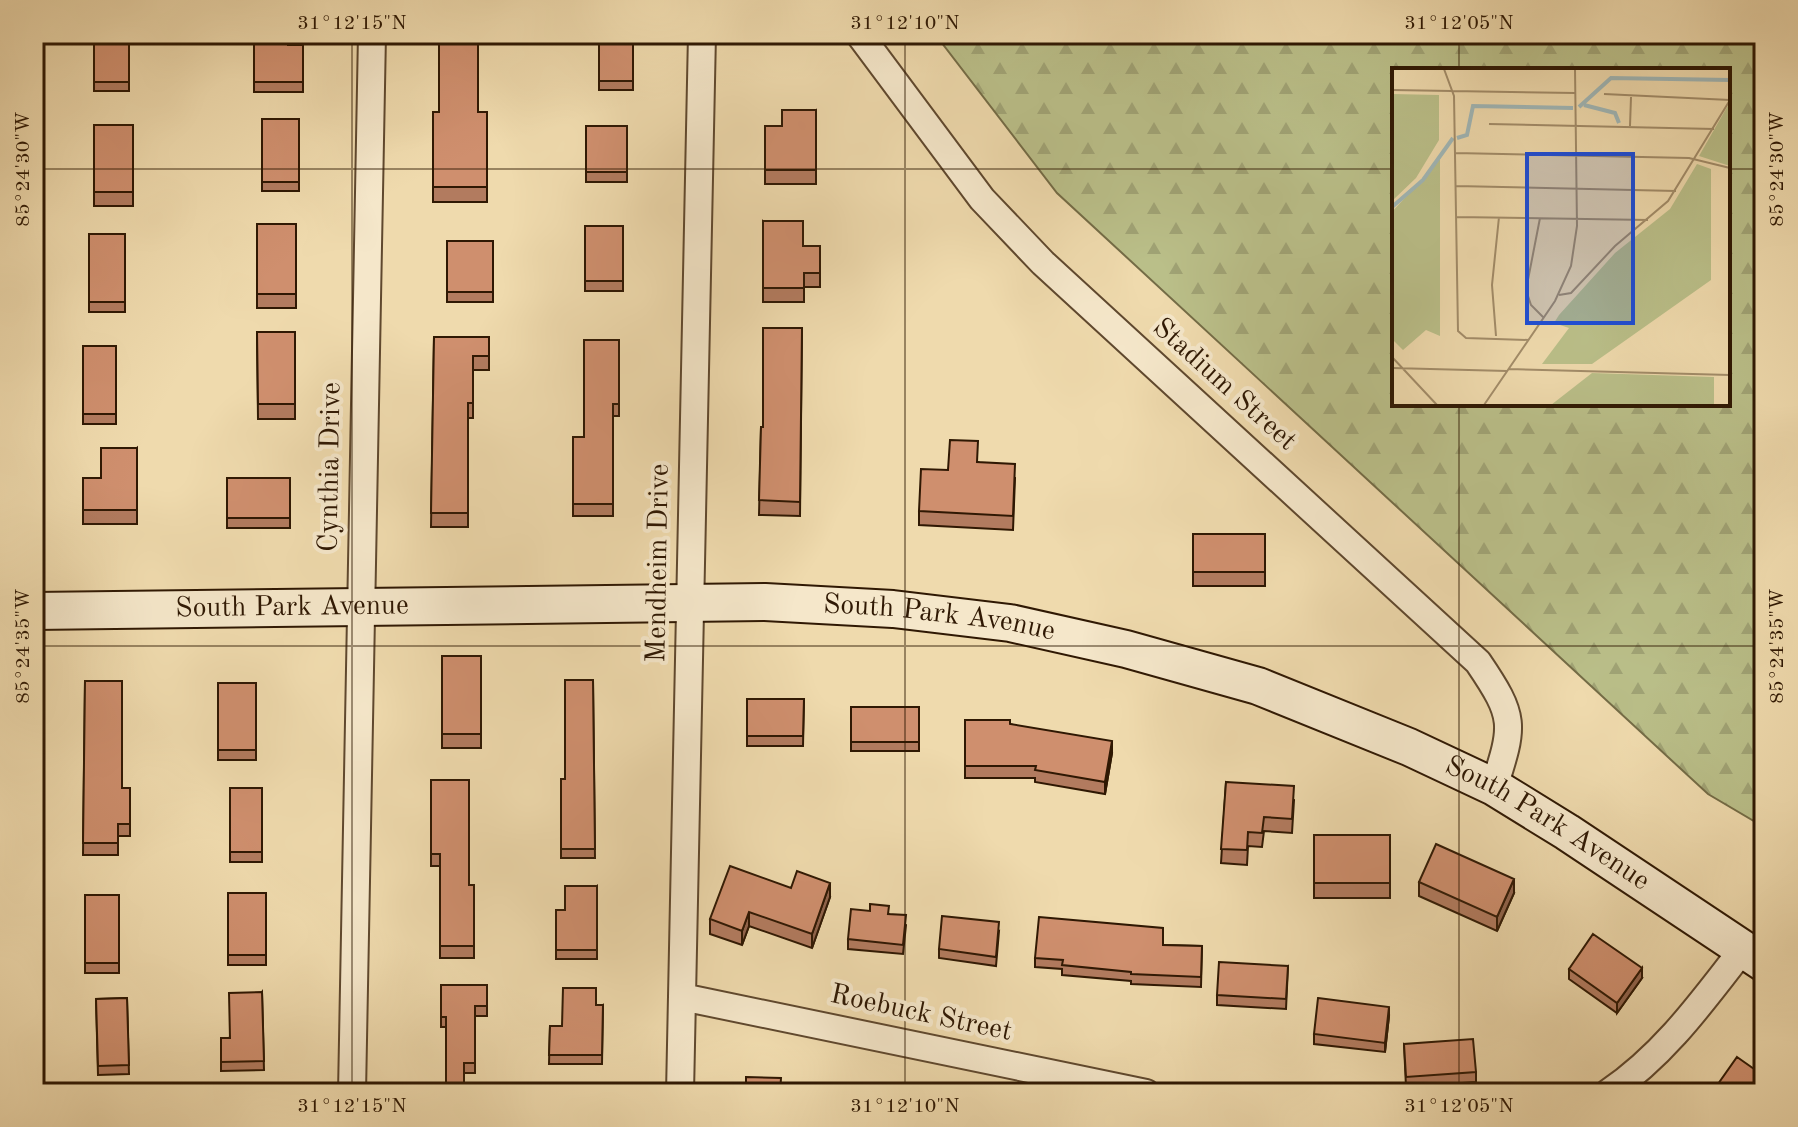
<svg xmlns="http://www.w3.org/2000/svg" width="1798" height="1127" font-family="'Old Standard TT',serif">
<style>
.forest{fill:url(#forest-firs);stroke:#746c46;stroke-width:2;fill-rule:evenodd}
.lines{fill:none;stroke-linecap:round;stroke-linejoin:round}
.street-casing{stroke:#5f482e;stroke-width:30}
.secondary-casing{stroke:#2f1803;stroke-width:40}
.street{stroke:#f5e7ca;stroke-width:26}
.secondary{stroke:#f5e7ca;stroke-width:36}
.wall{fill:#b27b5f;stroke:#2f1803;stroke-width:2}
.shaded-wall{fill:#91644d;stroke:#2f1803;stroke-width:2}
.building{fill:#cf8f6e;stroke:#2f1803;stroke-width:2}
.ticks{fill:none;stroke:#2f1803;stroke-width:2;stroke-opacity:0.45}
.labels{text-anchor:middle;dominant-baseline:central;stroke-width:8;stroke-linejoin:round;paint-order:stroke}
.street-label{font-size:28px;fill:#2f1803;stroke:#f5e7ca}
.inset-river{fill:none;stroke:#a0b7b7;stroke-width:4}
.inset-road{fill:none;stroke:#a28c69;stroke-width:2}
.view{fill:#1d4ed8;fill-opacity:0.15;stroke:#1d4ed8;stroke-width:4}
.inset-edge{fill:none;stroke:#2f1803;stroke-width:4}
.neatline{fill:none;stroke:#2f1803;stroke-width:3}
.ticks-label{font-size:20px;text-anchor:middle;fill:#2f1803}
</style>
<defs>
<pattern id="forest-firs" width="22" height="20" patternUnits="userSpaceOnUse" patternTransform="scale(2)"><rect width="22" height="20" fill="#babf89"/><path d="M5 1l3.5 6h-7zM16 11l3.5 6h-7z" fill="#a0a375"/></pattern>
</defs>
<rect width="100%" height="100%" fill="#efdaad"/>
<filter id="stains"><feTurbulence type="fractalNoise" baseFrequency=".0025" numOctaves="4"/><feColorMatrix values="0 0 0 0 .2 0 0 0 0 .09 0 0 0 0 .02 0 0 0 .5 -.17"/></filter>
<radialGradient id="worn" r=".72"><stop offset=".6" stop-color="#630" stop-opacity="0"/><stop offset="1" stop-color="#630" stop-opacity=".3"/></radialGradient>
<path class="forest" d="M935,34H1764V827L1708,794L1057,193ZM1394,70H1728V404H1394Z"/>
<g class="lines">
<g class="street-casing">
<path id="street" d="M859,34L982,199L1043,263L1478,662C1516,718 1514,724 1494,787
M682,997L1146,1093
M352,1093L372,34
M680,1093L702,34
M1608,1093C1664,1055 1702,1002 1743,949"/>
</g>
<g class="secondary-casing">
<g id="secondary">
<path id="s1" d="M34,611L765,602L893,609L1010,623L1126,649L1258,686L1409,747L1494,787L1567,832L1764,963"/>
</g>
</g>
<use href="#street" class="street"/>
<use href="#secondary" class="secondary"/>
</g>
<path class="wall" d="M94,34H129V91H94Z
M254,34L288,45H303V92H254Z
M599,34H633V90H599Z
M816,110V184H765V126H782Z
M433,112H487V202H433Z
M262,119H299V191H262Z
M94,125H133V206H94Z
M586,126H627V182H586Z
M763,221L803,246H820V287H804V302H763Z
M257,224H296V308H257Z
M585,226H623V291H585Z
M89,234H125V312H89Z
M447,241H493V302H447Z
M802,328L800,516L759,515L761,427H763Z
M257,332H295V419H258Z
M434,337H489V370H473V418H468V527H431Z
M619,340V416H613V516H573V437H584Z
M83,346H116V424H83Z
M137,448V524H83V478H101Z
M978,462L1015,478L1013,530L919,525V511L948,470Z
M227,478H290V528H227Z
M1193,534H1265V586H1193Z
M442,656H481V748H442Z
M593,680L595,858H561V779H565Z
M85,681L122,788H130V836H118V855H83Z
M218,683H256V760H218Z
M747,699H804L803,746H747Z
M851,707H919V751H851Z
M965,720L1010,724L1112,753L1105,794L1035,782V778H965Z
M431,780L469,885H474V958H440V866H431Z
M1226,782L1294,800L1292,833L1264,831L1262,847L1248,846L1247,865L1221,863Z
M230,788H262V862H230Z
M1314,835H1390V898H1314Z
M1419,882L1514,893L1497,931L1419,896Z
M597,886V959H556V910H565Z
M791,888L830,897L812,948L749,926L742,945L710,934V919Z
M228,893H266V965H228Z
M85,895H119V973H85Z
M889,914L906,925L903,954L848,949V939Z
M999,931L996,966L939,958V949Z
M1163,945L1202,946L1201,987L1131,984V981L1062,975V969L1035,967V958Z
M1288,966L1286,1009L1217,1005V995Z
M1569,969L1642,978L1617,1013L1569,979Z
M441,985H487V1016H475V1073H464L446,1027H441Z
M262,992L264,1070L221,1071V1038H229Z
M127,998L129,1074L98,1075L96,999Z
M603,1005L602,1064H549L550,1026H562Z
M1389,1016L1385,1052L1314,1044V1034Z
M1404,1044L1476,1072V1082L1406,1087Z
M1718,1084L1764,1093H1718Z"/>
<path class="shaded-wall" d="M1112,741V753L1105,794V782Z
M1514,879V893L1497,931V917Z
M830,883V897L812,948V934Z
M749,912V926L742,945V931Z
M1642,968V978L1617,1013V1003Z
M1389,1007V1016L1385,1052V1043Z"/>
<path class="building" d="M94,34H129V82H94Z
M254,34H288V45H303V82H254Z
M439,34H478V112H487V187H433V112H439Z
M599,34H633V81H599Z
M782,110H816V170H765V126H782Z
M262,119H299V182H262Z
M94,125H133V192H94Z
M586,126H627V172H586Z
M763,221H803V246H820V273H804V288H763Z
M257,224H296V294H257Z
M585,226H623V281H585Z
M89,234H125V302H89Z
M447,241H493V292H447Z
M763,328H802L800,502L759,500L761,427H763Z
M257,332H295V404H258Z
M434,337H489V356H473V403H468V513H431Z
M584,340H619V404H613V504H573V437H584Z
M83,346H116V414H83Z
M950,440L978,441L977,462L1015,464L1013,516L919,511L921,469L948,470Z
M101,448H137V510H83V478H101Z
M227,478H290V518H227Z
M1193,534H1265V572H1193Z
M442,656H481V734H442Z
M565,680H593L595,849H561V779H565Z
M85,681H122V788H130V824H118V843H83Z
M218,683H256V750H218Z
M747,699H804L803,736H747Z
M851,707H919V742H851Z
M965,720H1010V724L1112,741L1105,782L1035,770L1036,766H965Z
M431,780H469V885H474V946H440V854H431Z
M1226,782L1294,786L1292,819L1264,817L1262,833L1248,832L1247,850L1221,849Z
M230,788H262V852H230Z
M1314,835H1390V883H1314Z
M1436,844L1514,879L1497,917L1419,882Z
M730,866L791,888L797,871L830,883L812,934L749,912L742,931L710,919Z
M565,886H597V950H556V910H565Z
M228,893H266V955H228Z
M85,895H119V963H85Z
M870,904L889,906L888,914L906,915L903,945L848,939L851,909L870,911Z
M942,916L999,922L996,957L939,949Z
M1039,917L1163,928V945L1202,946L1201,977L1131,974V972L1062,965L1063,960L1035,958Z
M1593,934L1642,968L1617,1003L1569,969Z
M1219,962L1288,966L1286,999L1217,995Z
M441,985H487V1006H475V1063H464V1093H446V1017H441Z
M563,988H596V1005H603L602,1055H549L550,1026H562Z
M262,992L264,1061L221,1062V1038H230L229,993Z
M127,998L129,1065L98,1066L96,999Z
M1318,998L1389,1007L1385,1043L1314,1034Z
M1473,1039L1476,1072L1406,1077L1404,1044Z
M1737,1057L1764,1076V1093H1731L1718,1084Z
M746,1077L781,1078L780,1093H746Z"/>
<path class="ticks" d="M352,34V1093M905,34V1093M1459,34V70M34,169H1394M1728,169H1764M1459,404V1093M34,646H1764"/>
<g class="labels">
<g class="street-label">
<text transform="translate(1224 385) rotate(42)">Stadium Street</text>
<text transform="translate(331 467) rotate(-89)">Cynthia Drive</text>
<text transform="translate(659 563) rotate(-89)">Mendheim Drive</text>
<text stroke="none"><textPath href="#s1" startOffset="258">South Park Avenue</textPath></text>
<text stroke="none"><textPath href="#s1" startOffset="906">South Park Avenue</textPath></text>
<text stroke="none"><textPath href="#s1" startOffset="1554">South Park Avenue</textPath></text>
<text transform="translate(921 1014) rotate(12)">Roebuck Street</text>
</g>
</g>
<g transform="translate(1392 68)">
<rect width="338" height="338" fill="#efdaad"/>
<path d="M338,34V98L307,88Z" fill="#babf89"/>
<path d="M0,26L47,27V72L24,110L0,133ZM48,91V268L34,262L11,282L0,271V144ZM305,96L319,101V212L200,296H150L177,260L162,255L167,247L223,185L278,141ZM200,305L322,309V337H159Z" fill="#babf89"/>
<path class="inset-river" d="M192,37L223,45L227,55M187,39L219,10L338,12M65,70L75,67L81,38L181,40M0,139L31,112L61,70"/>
<path class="inset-road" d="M52,1L62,28L66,263L74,270L137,272M0,22L183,25M212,26L338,32M97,56L322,61M238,58L239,29M63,85L297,90L338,100M64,118L284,123M64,149L256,152M148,150L134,222L139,237L152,250M167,227L179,225L223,178L276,133L338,32M104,268L100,217L107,149M0,289L45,337M0,300L115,303M117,301L338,307M92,337L163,233L179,198L185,158L183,1"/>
<path class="view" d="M135,86H241V255H135Z"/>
<rect width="338" height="338" class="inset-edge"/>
</g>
<rect width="1798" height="1127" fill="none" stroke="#efdaad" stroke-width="88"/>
<rect x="44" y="44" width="1710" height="1039" class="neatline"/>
<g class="ticks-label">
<text x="352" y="29">31°12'15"N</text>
<text x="905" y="29">31°12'10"N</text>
<text x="1459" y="29">31°12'05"N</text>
<text transform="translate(1776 169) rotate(-90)" y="7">85°24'30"W</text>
<text transform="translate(22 169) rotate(-90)" y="7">85°24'30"W</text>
<text transform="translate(1776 646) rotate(-90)" y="7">85°24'35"W</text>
<text transform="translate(22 646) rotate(-90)" y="7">85°24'35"W</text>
<text x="352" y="1112">31°12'15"N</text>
<text x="905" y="1112">31°12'10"N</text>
<text x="1459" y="1112">31°12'05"N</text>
</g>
<rect width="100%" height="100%" filter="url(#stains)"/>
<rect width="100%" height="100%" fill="url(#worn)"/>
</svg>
